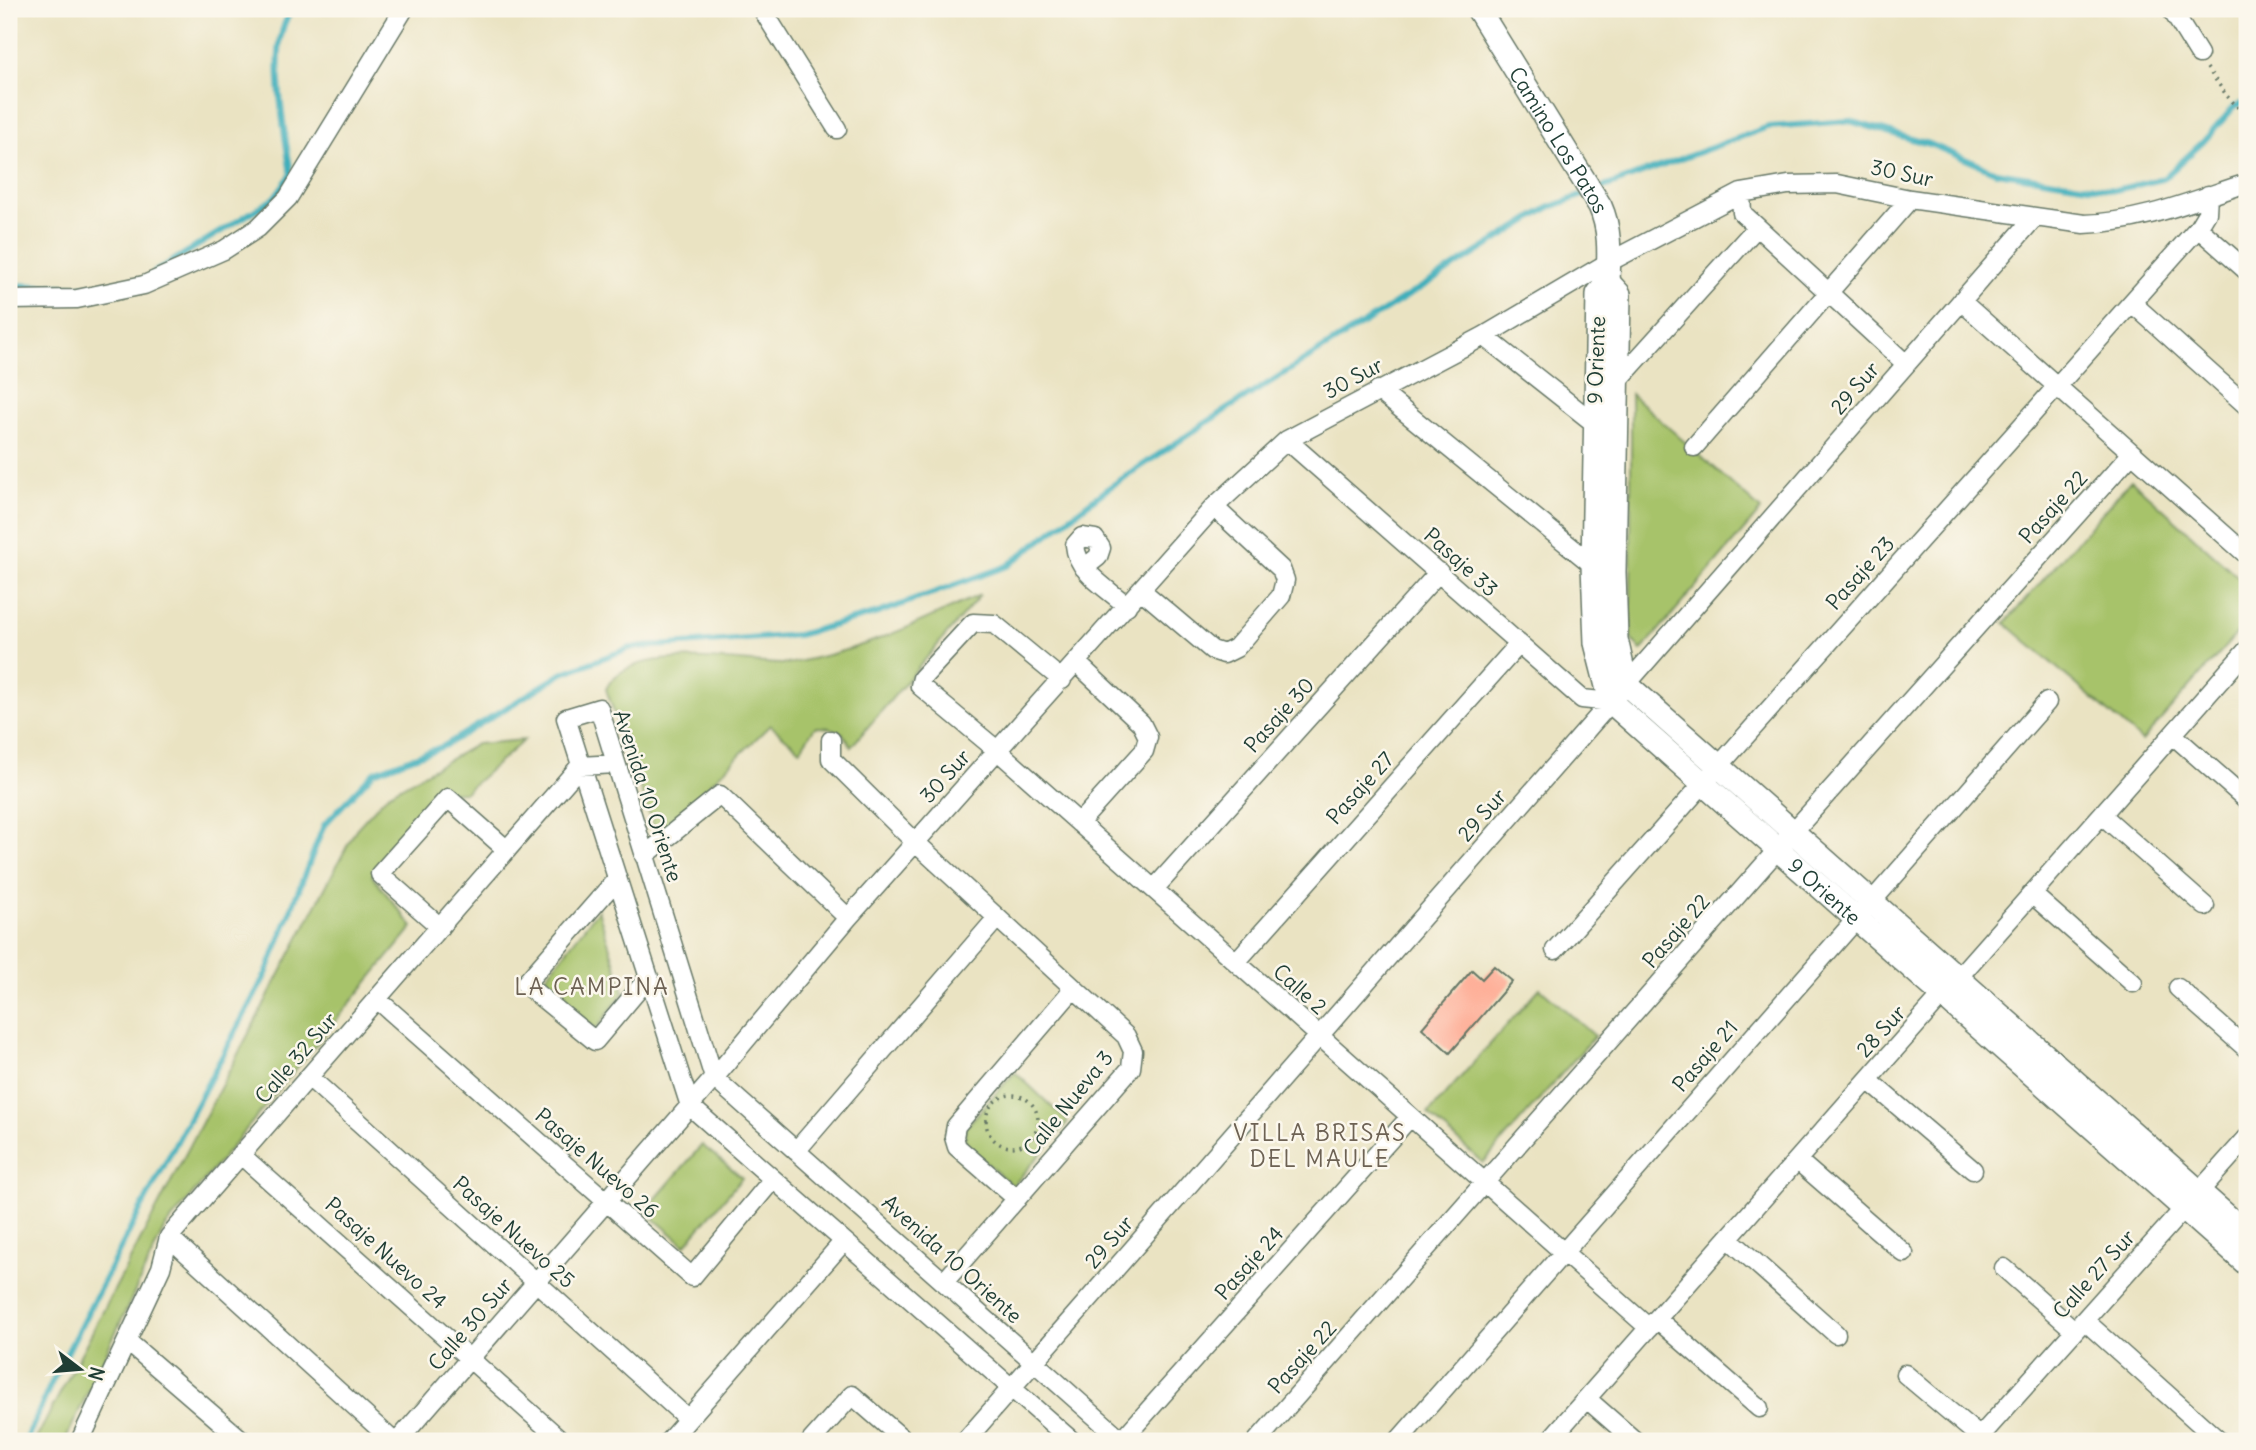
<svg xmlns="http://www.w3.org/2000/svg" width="2256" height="1450" font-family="Delius,sans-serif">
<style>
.green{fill:#a7c36b;stroke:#638050;stroke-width:2}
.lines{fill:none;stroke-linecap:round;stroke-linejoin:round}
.stream{stroke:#3fafbb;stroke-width:6}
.building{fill:#fea890}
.minor-casing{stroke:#676;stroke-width:21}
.tertiary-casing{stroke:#676;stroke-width:26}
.path{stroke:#676;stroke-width:3.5;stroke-dasharray:2 5;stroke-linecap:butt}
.minor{stroke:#fff;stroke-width:18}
.tertiary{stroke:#fff;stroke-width:23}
.labels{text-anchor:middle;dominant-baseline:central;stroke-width:5;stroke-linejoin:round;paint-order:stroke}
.street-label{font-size:21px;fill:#1f3d34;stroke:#fbf7ec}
.neighbourhood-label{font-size:23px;letter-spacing:2px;fill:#6d6254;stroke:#fbf7ec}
</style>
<rect width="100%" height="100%" fill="#fbf7ec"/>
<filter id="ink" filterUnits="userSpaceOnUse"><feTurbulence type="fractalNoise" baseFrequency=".0143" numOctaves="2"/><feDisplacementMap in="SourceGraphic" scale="14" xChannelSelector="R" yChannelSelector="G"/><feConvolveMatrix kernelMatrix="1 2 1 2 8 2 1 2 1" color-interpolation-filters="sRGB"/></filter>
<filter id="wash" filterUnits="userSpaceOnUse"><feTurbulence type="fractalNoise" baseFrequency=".00686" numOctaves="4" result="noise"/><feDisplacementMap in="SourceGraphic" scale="28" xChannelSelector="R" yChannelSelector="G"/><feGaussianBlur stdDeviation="1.57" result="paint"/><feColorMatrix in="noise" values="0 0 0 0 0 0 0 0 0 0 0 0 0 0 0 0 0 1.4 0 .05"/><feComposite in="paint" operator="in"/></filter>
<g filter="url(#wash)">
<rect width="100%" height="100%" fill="#eae3c2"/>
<path class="green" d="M1631,394L1761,510L1641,651L1631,639Z
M2131,480L2247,585V622L2142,741L2005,623Z
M980,595L851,747C843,729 834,727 815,727L800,750L770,725L657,836L606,689C628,641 740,664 784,664C794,664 805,660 815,658C873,646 926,619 980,595Z
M524,740L465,792L437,793L372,876L413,927L164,1229L65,1441H35L356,829L388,794L477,744Z
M598,910L624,992L596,1029L541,983Z
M1540,988L1595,1036L1483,1163L1428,1114Z
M1015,1072L1068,1122L1013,1186L965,1145V1128Z
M702,1145L742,1178L685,1245L645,1211Z"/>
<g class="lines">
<path class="stream" d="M1596,190L1768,127L1850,121L1932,145L1996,172L2115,190L2163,179L2203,142L2235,106L2247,102
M155,272L273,199L291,175C286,138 264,36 294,9
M9,285L94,288
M26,1441L51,1384L134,1222L266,974L324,825L374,772L444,746L563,673L630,648L798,635L878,613L1007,566L1107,489L1227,409L1548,208L1586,194"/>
</g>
<g id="blocks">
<path class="building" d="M1494,966L1512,981L1450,1053L1422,1028L1472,970L1482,979Z"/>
</g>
</g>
<g filter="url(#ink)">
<use href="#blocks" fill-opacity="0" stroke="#676" stroke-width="2"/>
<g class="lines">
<g class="minor-casing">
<path id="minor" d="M762,9L837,129
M2171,9L2199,54
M1741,193L1742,213L1906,364
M2198,228L2247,271
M9,300L77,299L144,285L224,250L258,228L288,198L404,9
M1961,301L2247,555
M2132,303L2247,406
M1484,336L1594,423
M1616,383L1757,227
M1378,390L1593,565
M1287,440L1582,699L1611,702
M1694,447L1910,199
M1084,568L1098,557L1101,548L1095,539L1082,537L1075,545C1077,572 1107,588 1127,606
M1141,590L1212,650L1224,654L1236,648L1281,596L1285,580L1281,569L1214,507
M1077,663L1141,723L1148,737L1144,751L1079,823
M1062,680L994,624L973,623L922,678L920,686L998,751L1649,1328
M2173,735L2247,800
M831,740V759L916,843L1126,1036L1133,1051L1131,1068L944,1282
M2102,815L2205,906
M644,856L720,795L848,918
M617,879L525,984L595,1041L649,977
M1154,889L1439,572
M2032,894L2133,983
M440,927L380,874L448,798L507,850
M1555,950L2198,228L2207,213L2208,195
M1236,962L1519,644
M2178,988L2247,1049
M377,999L692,1277L773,1179
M310,1078L688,1419
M1868,1080L1973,1170
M796,1151L997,918
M241,1155L562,1441
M1797,1160L1904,1253
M1017,1199L957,1147L954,1137L956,1126L1074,988
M169,1237L393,1441
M1728,1238L1836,1334
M2004,1268L2074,1330
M1657,1319L1759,1408
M2084,1320L2219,1441
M127,1341L243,1441
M1905,1374L1980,1437
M1587,1399L1635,1441
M1122,1440L1410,1117
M80,1441L161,1268L169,1237L580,766L616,764
M398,1441L714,1078L848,918L1214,507L1287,440L1484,336L1609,262L1741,193L1788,185L1837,184L1910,199L2084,224C2143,222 2192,201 2247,183
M669,1441L844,1241
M811,1441L852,1395L905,1441
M965,1441L2034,218
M1072,1441L690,1106L566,718L599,708L714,1078L1123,1441
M1257,1441L1793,832L2132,453
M1398,1441L2047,702
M1549,1441L2247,650
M1976,1441L2247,1138"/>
</g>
<g class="tertiary-casing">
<g id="tertiary">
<path id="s1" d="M1478,9L1600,206C1611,230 1609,255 1608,282"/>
<path id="s2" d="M2247,1234L1626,684L1616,639L1614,572L1619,294L1608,282L1598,294L1593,565L1596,643L1611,702L2247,1264"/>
</g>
</g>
<path class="path" d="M2207,68L2227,96L2247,117
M986 1121a26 26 0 1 1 52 0a26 26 0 1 1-52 0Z"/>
<use href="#minor" class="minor"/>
<use href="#tertiary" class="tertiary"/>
</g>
</g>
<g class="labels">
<g class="street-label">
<text stroke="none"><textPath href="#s1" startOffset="154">Camino Los Patos</textPath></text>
<text transform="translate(1902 173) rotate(12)">30 Sur</text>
<text transform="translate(1596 360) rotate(-88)">9 Oriente</text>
<text transform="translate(1353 378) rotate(-28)">30 Sur</text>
<text transform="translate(1855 388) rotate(-49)">29 Sur</text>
<text transform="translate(2053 507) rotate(-48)">Pasaje 22</text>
<text transform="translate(1461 562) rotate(42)">Pasaje 33</text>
<text transform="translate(1860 573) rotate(-48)">Pasaje 23</text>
<text transform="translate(1279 715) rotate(-48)">Pasaje 30</text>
<text transform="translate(945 776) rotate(-48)">30 Sur</text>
<text transform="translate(1360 788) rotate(-48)">Pasaje 27</text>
<text transform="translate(648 796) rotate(72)">Avenida 10 Oriente</text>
<text transform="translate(1482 815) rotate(-49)">29 Sur</text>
<text stroke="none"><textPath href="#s2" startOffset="1948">9 Oriente</textPath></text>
<text transform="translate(1676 931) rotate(-49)">Pasaje 22</text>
<text transform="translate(1300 989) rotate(42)">Calle 2</text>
<text transform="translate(1881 1031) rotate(-48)">28 Sur</text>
<text transform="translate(1705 1056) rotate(-49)">Pasaje 21</text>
<text transform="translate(296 1058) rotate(-49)">Calle 32 Sur</text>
<text transform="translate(1068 1103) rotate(-51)">Calle Nueva 3</text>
<text transform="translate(597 1163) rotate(41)">Pasaje Nuevo 26</text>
<text transform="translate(514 1232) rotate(42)">Pasaje Nuevo 25</text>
<text transform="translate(1109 1242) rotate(-49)">29 Sur</text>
<text transform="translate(386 1253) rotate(42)">Pasaje Nuevo 24</text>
<text transform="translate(952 1259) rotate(42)">Avenida 10 Oriente</text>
<text transform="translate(1249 1263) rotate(-48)">Pasaje 24</text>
<text transform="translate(2094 1274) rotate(-48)">Calle 27 Sur</text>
<text transform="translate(470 1324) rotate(-49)">Calle 30 Sur</text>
<text transform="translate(1302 1357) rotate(-48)">Pasaje 22</text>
</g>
<g class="neighbourhood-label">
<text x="592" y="986">LA CAMPINA</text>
<text x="1320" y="1132">VILLA BRISAS<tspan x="1320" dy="26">DEL MAULE</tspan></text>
</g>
</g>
<rect width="2256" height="1450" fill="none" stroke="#fbf7ec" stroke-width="35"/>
<g transform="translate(80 1369) rotate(106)" stroke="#fbf7ec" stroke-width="5" paint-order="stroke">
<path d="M0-5L12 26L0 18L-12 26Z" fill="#1f3d34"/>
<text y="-10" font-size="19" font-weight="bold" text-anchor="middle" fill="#1f3d34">N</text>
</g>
</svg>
